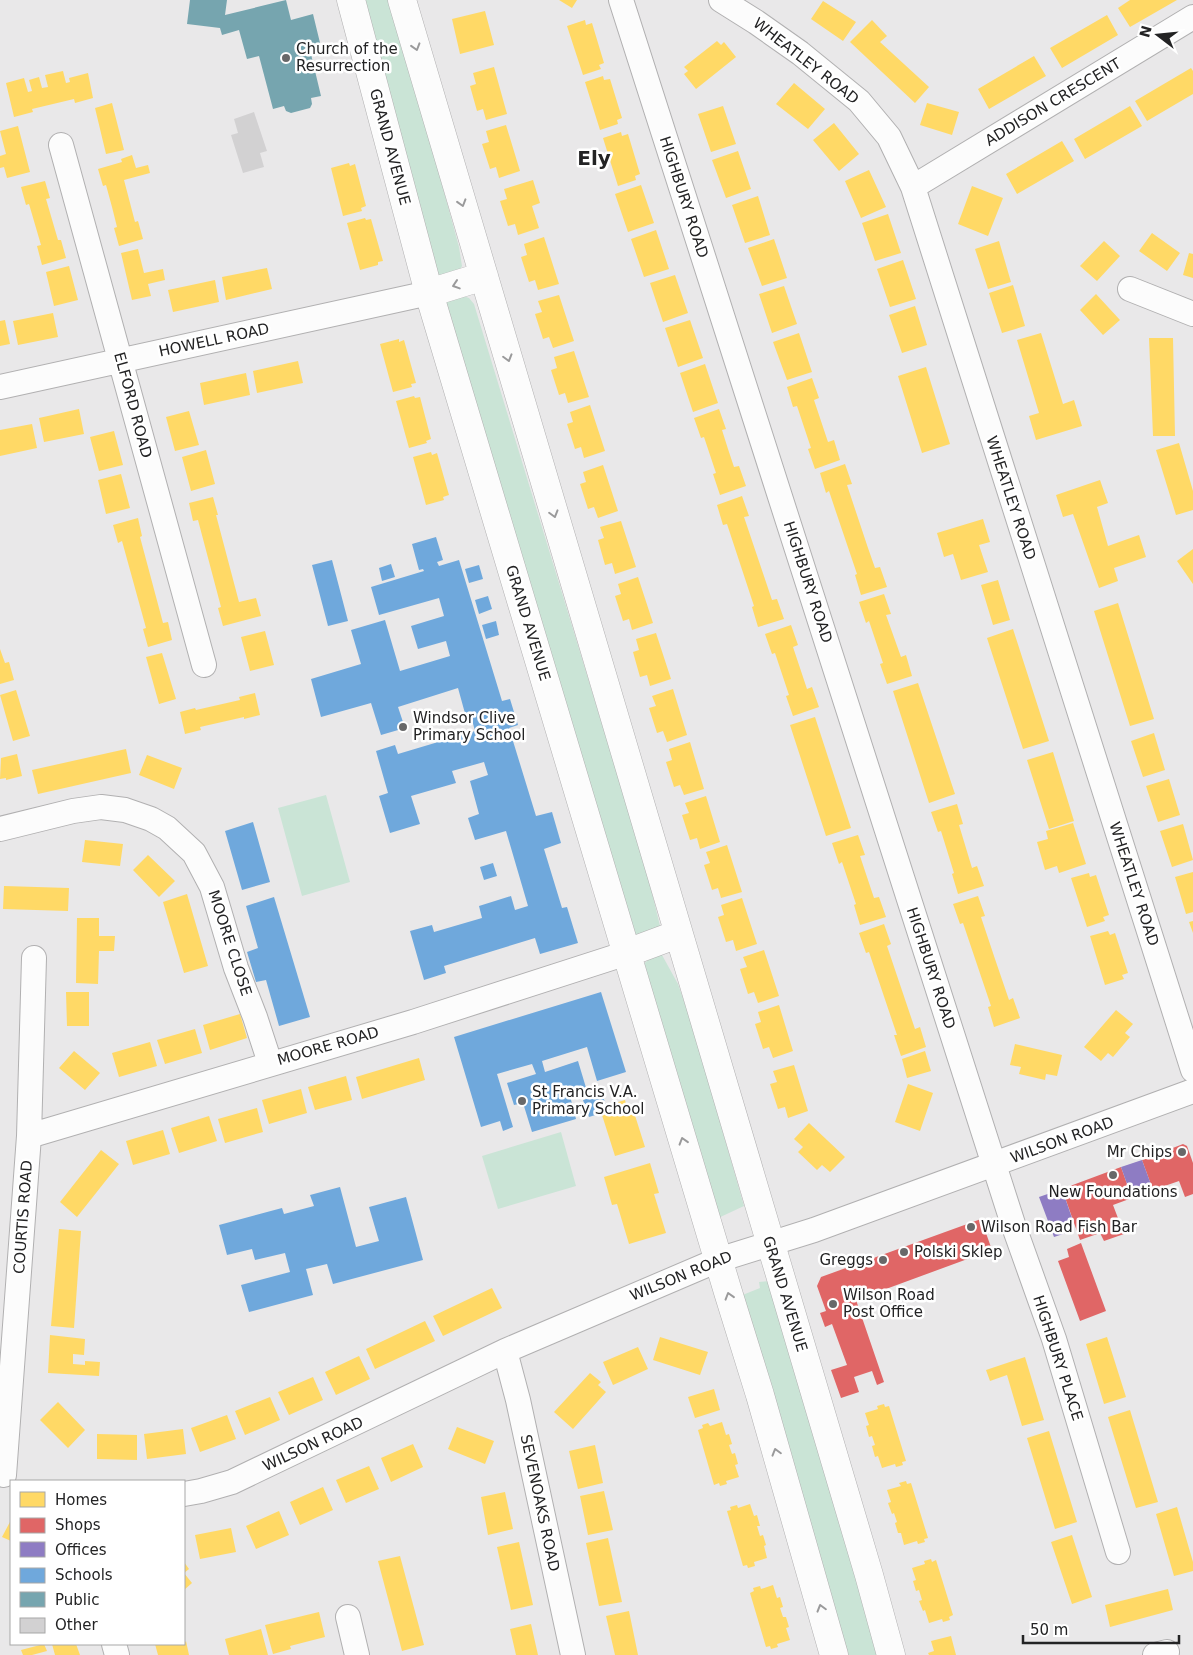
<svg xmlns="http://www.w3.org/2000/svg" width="1193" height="1655" font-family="'DejaVu Sans',sans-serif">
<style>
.green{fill:#cae4d6}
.homes{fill:#ffd966}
.shops{fill:#e06666}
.offices{fill:#8e7cc3}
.schools{fill:#6fa8dc}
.public{fill:#76a5af}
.building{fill:#d2d1d2}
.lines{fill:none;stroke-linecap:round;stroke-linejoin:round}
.street-casing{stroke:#b1b0b1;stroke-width:26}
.secondary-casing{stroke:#b1b0b1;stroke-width:29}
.street{stroke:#fcfcfc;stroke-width:24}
.secondary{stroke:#fcfcfc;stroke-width:28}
.oneway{stroke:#9a9a9b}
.poi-dot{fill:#686869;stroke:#fff;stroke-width:2}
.labels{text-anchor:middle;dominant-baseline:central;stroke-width:5;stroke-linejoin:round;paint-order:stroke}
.poi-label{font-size:15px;fill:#232324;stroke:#fff;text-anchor:start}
.street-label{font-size:15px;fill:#232324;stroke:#fff}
.district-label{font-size:20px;font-weight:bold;fill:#232324;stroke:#fff}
</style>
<rect width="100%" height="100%" fill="#e9e8e9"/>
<path class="green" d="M359,0H392L459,247L462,266L459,271L439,276L434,271Z
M463,296L469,298L474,304L647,872L660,926L657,931L639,937L632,933L444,307L447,301Z
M326,795L350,882L302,896L278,808Z
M662,955L678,984L692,1024L744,1206L714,1220L643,964L654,956Z
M561,1132L576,1186L498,1209L482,1156Z
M769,1281L882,1655H848L740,1296L760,1288L759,1282Z"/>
<path class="homes" d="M559,0H577L572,8Z
M1130,0H1177L1130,27L1118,8Z
M823,1L856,22L843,41L811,19Z
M485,11L494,45L460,54L452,19Z
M1107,15L1118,35L1062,68L1050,48Z
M585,20L586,25L592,23L604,63L599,65L601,69L583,75L567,26Z
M872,20L887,36L880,42L929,87L915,103L850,42Z
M717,41L721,45L724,42L736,57L696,89L684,74L688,71L684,67Z
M1034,56L1046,76L989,109L978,89Z
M494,67L507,114L486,120L483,109L477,111L470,86L476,84L473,73Z
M1191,68L1193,71V94L1147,121L1135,101Z
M63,71L66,83L70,82L69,78L88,73L93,98L75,103L74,99L32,109L33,112L14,117L6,83L24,78L28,92L32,91L29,80L39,77L42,88L48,87L45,75Z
M603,76L604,80L610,79L622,118L617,120L618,124L600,130L585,82Z
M794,83L825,109L808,129L776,104Z
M112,103L124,150L106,154L95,108Z
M927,103L959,112L952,135L920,125Z
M723,106L736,144L711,152L698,114Z
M1130,106L1142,126L1085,159L1074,139Z
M834,123L859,154L839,171L813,140Z
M506,125L520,171L499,178L496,167L490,169L482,144L489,142L486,131Z
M18,126L30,172L7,178L4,167L0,168V156L6,154L0,131Z
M621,132L622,136L628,134L640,174L635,176L636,180L618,186L603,138Z
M1062,141L1074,161L1017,194L1006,174Z
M738,151L751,189L726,198L712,160Z
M132,155L136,168L148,165L150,173L124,180L135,222L138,221L143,239L119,246L114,228L117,227L112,207L106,185L103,186L98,169L122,162L121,159Z
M349,163L350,166L355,164L366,206L361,208L362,211L343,216L331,168Z
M869,170L886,207L861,218L845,181Z
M533,180L540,203L532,206L539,228L518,235L515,224L508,226L500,201L507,199L504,189Z
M45,181L50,198L46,199L58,240H61L66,258L42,265L37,246L41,245L29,204L26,205L21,187Z
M641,185L654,223L628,232L615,194Z
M972,186L1003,198L988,236L958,224Z
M758,196L770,235L745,243L732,205Z
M888,214L901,253L875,261L862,223Z
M365,218L366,220L371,219L383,261L378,262V265L360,270L347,223Z
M656,230L669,269L644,277L631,239Z
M1152,233L1180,253L1167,271L1139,251Z
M544,237L559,284L538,290L535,280L529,282L521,257L527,255L524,244Z
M774,239L787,278L762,286L748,248Z
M999,241L1011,282L988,289L975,249Z
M1104,241L1120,256L1097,281L1080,266Z
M138,249L144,273L163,269L165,280L148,284L151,296L132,300L121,253Z
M1189,253L1193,254V278L1183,275Z
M903,260L916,299L890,307L877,269Z
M69,266L78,300L54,306L46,272Z
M267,268L272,289L226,300L222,277Z
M675,275L688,313L663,322L650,283Z
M215,280L219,302L173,312L168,290Z
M1013,285L1025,326L1002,333L989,293Z
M784,286L797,324L772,333L759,294Z
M1096,294L1120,320L1103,335L1080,310Z
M559,295L574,341L553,348L549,337L543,339L535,314L542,312L538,301Z
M915,306L927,345L902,353L889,315Z
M53,313L58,337L18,345L13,321Z
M5,320L10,344L0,346V321Z
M690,320L703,358L678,367L665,328Z
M799,333L812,372L787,380L773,342Z
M1041,333L1063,404L1074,400L1082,426L1036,440L1029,416L1039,413L1017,340Z
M1149,338H1173L1175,436H1153Z
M399,339V342L404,340L416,383L411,384L412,387L393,392L380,344Z
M574,351L589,397L568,403L565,393L559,395L551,370L557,368L554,357Z
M298,361L303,383L257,393L253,371Z
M705,364L718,403L693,412L680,373Z
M926,367L950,444L922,453L898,376Z
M246,373L250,395L204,405L200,383Z
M812,378L819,398L814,400L828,442L834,440L840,460L815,469L808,449L811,448L797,406L793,407L787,387Z
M414,396L415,398L420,397L431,439L426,441L427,443L409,448L396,401Z
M590,405L605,451L584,458L581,447L575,449L567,424L573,422L570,412Z
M79,409L84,434L44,442L39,418Z
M719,409L726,429L722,430L728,449L734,467L739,466L746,486L720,495L713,474L716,473L704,437L701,438L694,418Z
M189,411L199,445L175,451L166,417Z
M32,424L37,448L0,456V430Z
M114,431L123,465L99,471L90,437Z
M1179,443L1193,491V510L1176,515L1156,450Z
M206,450L215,484L191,491L182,457Z
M431,452L432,455L437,453L449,495L443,497L444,500L426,505L413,457Z
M845,464L852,484L847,485L868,548L875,568L880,567L887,587L861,595L855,575L857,574L836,512L829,491L826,493L820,473Z
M603,465L618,511L598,518L594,507L588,509L580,484L586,482L583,472Z
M121,474L130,508L106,514L98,480Z
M1100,480L1108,503L1097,507L1108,546L1139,535L1146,557L1114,568L1118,581L1099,588L1073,514L1063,517L1056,495Z
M742,496L749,516L744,517L772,600L777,599L784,619L758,627L752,607L754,606L727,524L723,525L717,505Z
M213,497L218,515H216L239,602L256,598L261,616L223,626L218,608L221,607L198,520L193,521L189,503Z
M138,518L142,536L140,537L163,623L168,622L172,640L148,647L143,629L146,628L122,541L118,543L113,525Z
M983,519L990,542L979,545L988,572L961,580L953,554L944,557L937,533Z
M621,521L636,567L615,574L612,563L605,565L598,540L604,538L600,527Z
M1193,549V584L1177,561Z
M638,577L653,623L632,630L629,619L623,621L615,596L621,594L618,584Z
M998,580L1010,620L993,625L981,585Z
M884,594L891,614L886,615L901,657L906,655L912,676L887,684L880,664L883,663L869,621L866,623L859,602Z
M1118,603L1154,719L1130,726L1094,611Z
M791,625L798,645L793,647L807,689L812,687L819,707L793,716L786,696L789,695L775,653L772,654L765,634Z
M1013,629L1049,741L1023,749L987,638Z
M265,631L274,665L250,671L241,637Z
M656,633L671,679L650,686L647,675L640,677L633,652L639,650L636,639Z
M0,649L5,663L9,662L14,680L0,684Z
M162,653L176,699L159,704L146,657Z
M918,683L955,794L929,803L893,691Z
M673,689L687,735L667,742L663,731L657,733L649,708L656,706L652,696Z
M16,690L30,736L13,741L0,695Z
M255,693L260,715L244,719V717L200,727L201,730L185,734L180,712L195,708L196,710L240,700L239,697Z
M815,717L851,828L826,836L790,725Z
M1154,733L1165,770L1143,777L1131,741Z
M690,742L704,789L684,795L680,785L674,787L666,762L672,760L669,749Z
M126,749L131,773L38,794L32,770Z
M1053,752L1074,821L1049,829L1027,760Z
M17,754L22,776L6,780V778L0,779L1,758Z
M147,755L182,768L174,789L139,775Z
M1169,779L1180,815L1158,822L1146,786Z
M706,796L720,842L700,849L697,838L690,840L682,815L689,813L685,803Z
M957,804L963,824L959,825L972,868L977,866L984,886L958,894L952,874L954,873L941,831L938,832L931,812Z
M1073,823L1086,864L1059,873L1057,866L1045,870L1037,842L1048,839L1046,831Z
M1183,824L1193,860L1172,867L1160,831Z
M858,835L865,855L860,856L874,898L879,897L886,917L860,925L854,905L856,904L842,862L839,864L832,843Z
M85,840L123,844L120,866L82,862Z
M727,845L742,892L721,898L718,888L712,890L704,865L710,863L706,852Z
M148,855L175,881L159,897L133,870Z
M1193,872V912L1186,914L1175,877Z
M1089,873L1090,877L1096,875L1109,915L1103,917L1105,921L1087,927L1071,878Z
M4,886L69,888L68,911L3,909Z
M187,894L208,966L184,973L163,902Z
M978,896L985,916L981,917L995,959L1009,1000L1013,998L1020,1018L994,1027L988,1007L991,1006L963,923L960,924L953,904Z
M742,898L757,944L736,951L733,940L726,942L718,917L724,915L721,905Z
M77,918H99V936H115L114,951H99L98,984L76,983Z
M1193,921V933L1189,922Z
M884,924L891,944L887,946L915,1029L920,1027L926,1047L901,1056L894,1035H897L869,952L866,953L859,933Z
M1108,931L1110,935L1115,933L1128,973L1122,975L1124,979L1105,985L1090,936Z
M764,950L779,996L758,1003L754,992L748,994L740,969L747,967L743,957Z
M66,992H89V1026H67Z
M779,1005L793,1051L773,1058L769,1047L763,1049L755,1024L761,1022L758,1012Z
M1116,1010L1133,1024L1125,1033L1130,1037L1113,1057L1108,1053L1101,1061L1084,1047Z
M240,1014L247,1038L210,1050L203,1025Z
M195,1029L202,1053L165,1064L157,1040Z
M150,1042L157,1066L119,1077L112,1053Z
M1015,1044L1062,1055L1057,1076L1046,1074L1045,1080L1019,1074L1021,1067L1010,1065Z
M74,1051L100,1073L85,1090L59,1068Z
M925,1051L931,1071L907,1078L902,1059Z
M419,1058L425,1080L362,1099L356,1077Z
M794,1065L808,1111L788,1118L785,1107L778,1109L770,1084L777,1082L773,1071Z
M346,1076L352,1100L315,1110L308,1087Z
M908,1084L933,1093L920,1131L895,1122Z
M301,1089L307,1113L269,1124L262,1100Z
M625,1100L627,1108L632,1106L645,1147L615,1156L602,1115L617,1111L615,1103Z
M257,1108L263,1132L225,1143L218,1119Z
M209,1116L217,1141L179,1153L171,1128Z
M809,1123L845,1157L830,1172L822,1165L817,1170L798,1152L803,1147L794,1139Z
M163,1130L170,1154L133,1165L126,1141Z
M101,1150L119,1164L77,1217L60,1202Z
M650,1163L659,1193L654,1194L666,1233L629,1244L617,1204L612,1205L604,1177Z
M59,1229L81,1231L74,1328L51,1326Z
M492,1288L502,1308L443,1336L433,1316Z
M425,1321L435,1341L375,1369L366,1349Z
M50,1335L85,1339L84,1355L73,1354V1364L85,1365V1361L100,1362L99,1376L48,1373Z
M660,1337L708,1352L700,1375L653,1360Z
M1107,1337L1126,1397L1104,1404L1086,1344Z
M638,1347L648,1369L613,1385L603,1362Z
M359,1356L370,1379L336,1395L325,1372Z
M1025,1357L1044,1420L1022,1426L1007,1375L990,1381L986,1370Z
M590,1373L601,1382L598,1385L606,1392L573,1429L554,1412Z
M313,1377L323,1400L289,1415L278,1392Z
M714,1389L720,1410L695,1418L688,1397Z
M270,1397L280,1420L245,1435L235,1411Z
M58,1402L85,1430L68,1448L40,1420Z
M884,1404L885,1407L889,1406L906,1461L902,1462L903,1465L896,1467L895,1464L882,1468L878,1456L875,1457L872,1446L875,1445L872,1436L869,1437L866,1426L869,1425L865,1413L878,1409L877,1406Z
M1130,1410L1158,1502L1136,1508L1108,1417Z
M227,1415L236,1439L200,1452L191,1428Z
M722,1422L726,1435L729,1434L732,1444L729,1445L732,1454L735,1453L738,1464L735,1465L739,1477L726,1481L727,1484L720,1486L719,1483L714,1485L698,1430L703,1428L702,1425L708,1423L710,1426Z
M457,1427L494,1441L485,1464L448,1449Z
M183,1429L186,1454L147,1459L144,1434Z
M1049,1431L1077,1522L1055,1529L1027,1438Z
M97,1434L137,1435V1460L97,1459Z
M413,1444L423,1467L391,1482L381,1458Z
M595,1445L603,1483L578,1489L569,1451Z
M369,1466L379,1489L346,1503L336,1480Z
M906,1481L907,1484L911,1483L928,1538L924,1539L925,1542L918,1544L917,1541L904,1545L901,1533H898L895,1523L897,1522L894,1513L892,1514L888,1503L891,1502L887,1490L901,1486L899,1483Z
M323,1487L333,1510L300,1525L290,1502Z
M604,1491L613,1530L588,1535L580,1496Z
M505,1492L513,1529L488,1535L481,1497Z
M750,1504L754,1516L757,1515L760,1526H757L760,1536L763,1535L766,1545L764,1546L767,1558L754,1562L755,1566L748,1568L747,1565L743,1566L727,1511L731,1510L730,1507L737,1505L738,1508Z
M1177,1507L1193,1562V1571L1174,1576L1156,1514Z
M279,1511L289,1535L256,1549L246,1526Z
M11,1520V1541L2,1537Z
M231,1528L236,1552L200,1559L195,1535Z
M1072,1535L1092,1597L1072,1604L1051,1542Z
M608,1538L622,1602L599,1606L586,1543Z
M519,1542L533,1605L511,1610L497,1547Z
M400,1556L424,1645L402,1651L378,1561Z
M931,1559L932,1562L936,1560L953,1615L949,1617L950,1620L943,1622L942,1619L929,1623L925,1610L923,1611L919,1601L922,1600L919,1590L916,1591L913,1581L916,1580L912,1568L925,1564L924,1561Z
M184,1562L189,1569L184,1573L192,1583L184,1590Z
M773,1585L777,1598L780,1597L783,1607L780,1608L783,1617H786L789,1627L786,1628L790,1640L777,1644L778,1647L771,1649L770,1646L766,1647L750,1593L754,1591L753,1588L760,1586L761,1589Z
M1168,1589L1173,1610L1110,1627L1105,1605Z
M629,1611L638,1655H615L606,1616Z
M319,1612L325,1637L290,1646L291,1649L273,1654L265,1625Z
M531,1624L538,1655H516L510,1629Z
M261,1629L268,1655H229L225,1639Z
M951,1636L956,1655H929L928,1653L934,1651L931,1641Z
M186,1641L189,1655H158L155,1644H184Z
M44,1644L47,1651L32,1655H23L21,1650Z
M52,1644H76L80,1655H55Z"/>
<path class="shops" d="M1183,1144L1187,1146L1193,1163V1194L1185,1197L1179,1181L1153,1190L1142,1160Z
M1121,1167L1132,1198L1113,1205L1124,1234L1104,1241L1100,1233L1080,1240L1062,1189Z
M981,1219L992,1250L856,1300L884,1382L877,1385L872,1371L854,1377L859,1392L841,1398L831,1370L847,1365L832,1324L825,1327L820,1313L826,1311L817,1286L821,1277Z
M1081,1243L1106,1311L1080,1321L1058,1261L1069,1257L1067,1249Z"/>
<path class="offices" d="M1142,1160L1153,1190L1132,1198L1121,1167Z
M1062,1189L1072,1218L1068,1220L1072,1231L1054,1237L1039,1197Z"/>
<path class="schools" d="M436,537L443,560L437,562L439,566L459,560L502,701L510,699L518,725L509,728L536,816L552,812L561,843L544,849L562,908L567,907L578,943L540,954L535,938L444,966L446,973L424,980L410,931L432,925L434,932L482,918L479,906L511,896L515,910L528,906L506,831L475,840L468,818L479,814L470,781L488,775L484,762L452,771L456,783L411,796L420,824L390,833L379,796L388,793L376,751L395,745L398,754L475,731L471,716L466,717L458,688L398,707L405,728L381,735L371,703L321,717L311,679L361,664L351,630L385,620L400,671L450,656L446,641L418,649L411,626L444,616L439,598L379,615L371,587L424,571L423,569L419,570L412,544Z
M332,560L348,621L328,626L312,565Z
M391,564L395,577L382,581L379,568Z
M479,565L483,579L469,583L465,569Z
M488,596L492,609L479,614L475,600Z
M496,621L499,635L486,639L482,625Z
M253,822L270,882L242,890L225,831Z
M493,863L497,876L484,880L480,867Z
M274,897L310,1017L279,1026L266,980L256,982L247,952L258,948L246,906Z
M601,992L626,1072L597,1081L587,1047L542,1061L545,1072L578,1061L587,1091L570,1096L576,1119L532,1132L523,1103L514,1105L507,1083L536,1074L532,1064L497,1074L513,1127L503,1131L500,1121L481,1127L454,1037Z
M602,1094L608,1111L589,1117L583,1100Z
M340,1187L356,1247L379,1241L369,1207L406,1197L423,1260L333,1284L327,1264L306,1269L313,1295L249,1312L241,1285L290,1272L285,1253L255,1260L252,1249L227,1255L219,1225L282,1208L284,1214L314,1206L310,1195Z"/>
<path class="public" d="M190,0H227L225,15L286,0L291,20L313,14L321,47L310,50L321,96L311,98L312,104L310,108L291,113L286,111L284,106L273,109L259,56L247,59L239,30L222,35L220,28L187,24Z"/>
<path class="building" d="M254,112L267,151L260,153L264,167L243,173L231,135L238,133L234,119Z"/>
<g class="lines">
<g class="street-casing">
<path id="street" d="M621,0L1013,1224L1054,1339L1118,1552
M721,0L756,22L800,53L859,101L889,137L913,187L1193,1070
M61,145L204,665
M913,187L1193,17
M1130,289L1193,314
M0,387L429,293
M0,829L73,811L101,807L125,810L151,819L167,828L194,853L212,887L236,968L255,1017L270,1063
M29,1136L413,1022L627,953
M505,1351L518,1400L573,1655
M4,1475L29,1136L34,958
M184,1494L201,1491L232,1482L505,1351L718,1260L814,1230L1193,1091
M348,1617L357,1655
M114,1644L117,1655
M1155,1655L1167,1652"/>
</g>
<g class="secondary-casing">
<path id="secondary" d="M351,0L429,293L728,1292L760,1395L834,1655
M402,0L869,1575L891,1655
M429,293L484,276
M627,953L678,934"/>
</g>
<use href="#street" class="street"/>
<use href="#secondary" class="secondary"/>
</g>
<defs><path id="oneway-chevron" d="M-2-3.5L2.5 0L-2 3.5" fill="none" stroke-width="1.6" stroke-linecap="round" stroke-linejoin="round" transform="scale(1.25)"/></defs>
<g class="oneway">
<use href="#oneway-chevron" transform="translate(416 47) rotate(73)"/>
<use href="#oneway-chevron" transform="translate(462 203) rotate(73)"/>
<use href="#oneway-chevron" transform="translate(456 285) rotate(162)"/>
<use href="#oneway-chevron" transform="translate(508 358) rotate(74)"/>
<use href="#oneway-chevron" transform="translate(554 514) rotate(74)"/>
<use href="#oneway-chevron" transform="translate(683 1141) rotate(-107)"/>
<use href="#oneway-chevron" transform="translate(729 1296) rotate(-107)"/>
<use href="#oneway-chevron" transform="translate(776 1452) rotate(-106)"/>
<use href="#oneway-chevron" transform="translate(821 1608) rotate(-106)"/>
</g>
<g class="poi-dot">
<circle cx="286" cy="58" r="5"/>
<circle cx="403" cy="727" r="5"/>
<circle cx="522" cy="1101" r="5"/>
<circle cx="1182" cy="1152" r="5"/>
<circle cx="1113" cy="1175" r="5"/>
<circle cx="971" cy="1227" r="5"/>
<circle cx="904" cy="1252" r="5"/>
<circle cx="883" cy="1260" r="5"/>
<circle cx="833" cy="1304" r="5"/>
</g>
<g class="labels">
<g class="poi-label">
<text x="296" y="49">Church of the<tspan x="296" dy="17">Resurrection</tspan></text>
<text x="413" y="718">Windsor Clive<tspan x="413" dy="17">Primary School</tspan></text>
<text x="532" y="1092">St Francis V.A.<tspan x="532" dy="17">Primary School</tspan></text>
<text x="1172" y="1152" text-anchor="end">Mr Chips</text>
<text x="1113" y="1192" text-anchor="middle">New Foundations</text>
<text x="981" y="1227">Wilson Road Fish Bar</text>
<text x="914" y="1252">Polski Sklep</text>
<text x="873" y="1260" text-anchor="end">Greggs</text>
<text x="843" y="1295">Wilson Road<tspan x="843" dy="17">Post Office</tspan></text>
</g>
<g class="street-label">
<text transform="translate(806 61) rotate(38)">WHEATLEY ROAD</text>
<text transform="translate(1053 102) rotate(-31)">ADDISON CRESCENT</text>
<text transform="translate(390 147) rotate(75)">GRAND AVENUE</text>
<text transform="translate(684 197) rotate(72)">HIGHBURY ROAD</text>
<text transform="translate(214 340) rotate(-12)">HOWELL ROAD</text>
<text transform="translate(133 405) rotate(75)">ELFORD ROAD</text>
<text transform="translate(1011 498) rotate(72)">WHEATLEY ROAD</text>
<text transform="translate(808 582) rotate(72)">HIGHBURY ROAD</text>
<text transform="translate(528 623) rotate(73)">GRAND AVENUE</text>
<text transform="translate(1134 884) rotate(72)">WHEATLEY ROAD</text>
<text transform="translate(230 943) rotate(72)">MOORE CLOSE</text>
<text transform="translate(931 968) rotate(72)">HIGHBURY ROAD</text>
<text transform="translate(328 1046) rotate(-16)">MOORE ROAD</text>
<text transform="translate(1062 1140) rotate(-20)">WILSON ROAD</text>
<text transform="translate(23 1217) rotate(-86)">COURTIS ROAD</text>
<text transform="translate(681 1276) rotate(-22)">WILSON ROAD</text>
<text transform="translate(785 1294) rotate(73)">GRAND AVENUE</text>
<text transform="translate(1058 1358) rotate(72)">HIGHBURY PLACE</text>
<text transform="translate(313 1444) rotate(-25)">WILSON ROAD</text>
<text transform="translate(540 1503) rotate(78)">SEVENOAKS ROAD</text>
</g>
<g class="district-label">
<text x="594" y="158">Ely</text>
</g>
</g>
<rect x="10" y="1480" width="175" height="165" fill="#ffffff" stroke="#a7a7a7"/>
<rect x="20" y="1492" width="25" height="15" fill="#ffd966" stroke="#a7a7a7"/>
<text x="55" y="1505" font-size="15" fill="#232324">Homes</text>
<rect x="20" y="1518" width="25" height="15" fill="#e06666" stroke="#a7a7a7"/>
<text x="55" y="1530" font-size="15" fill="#232324">Shops</text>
<rect x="20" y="1542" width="25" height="15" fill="#8e7cc3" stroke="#a7a7a7"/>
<text x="55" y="1555" font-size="15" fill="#232324">Offices</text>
<rect x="20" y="1568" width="25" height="15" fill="#6fa8dc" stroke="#a7a7a7"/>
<text x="55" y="1580" font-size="15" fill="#232324">Schools</text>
<rect x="20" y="1592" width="25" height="15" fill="#76a5af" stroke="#a7a7a7"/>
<text x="55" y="1605" font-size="15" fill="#232324">Public</text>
<rect x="20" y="1618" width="25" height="15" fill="#d2d1d2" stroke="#a7a7a7"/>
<text x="55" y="1630" font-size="15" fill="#232324">Other</text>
<g transform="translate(1158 35) rotate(286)" stroke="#ffffff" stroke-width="4" paint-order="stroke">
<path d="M0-4L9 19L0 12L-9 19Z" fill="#232324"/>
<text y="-8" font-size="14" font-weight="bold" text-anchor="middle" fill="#232324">N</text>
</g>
<path d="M1023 1635v8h156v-8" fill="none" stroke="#232324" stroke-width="2.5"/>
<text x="1030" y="1635" font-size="15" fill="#232324" stroke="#ffffff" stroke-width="4" paint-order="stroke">50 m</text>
</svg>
